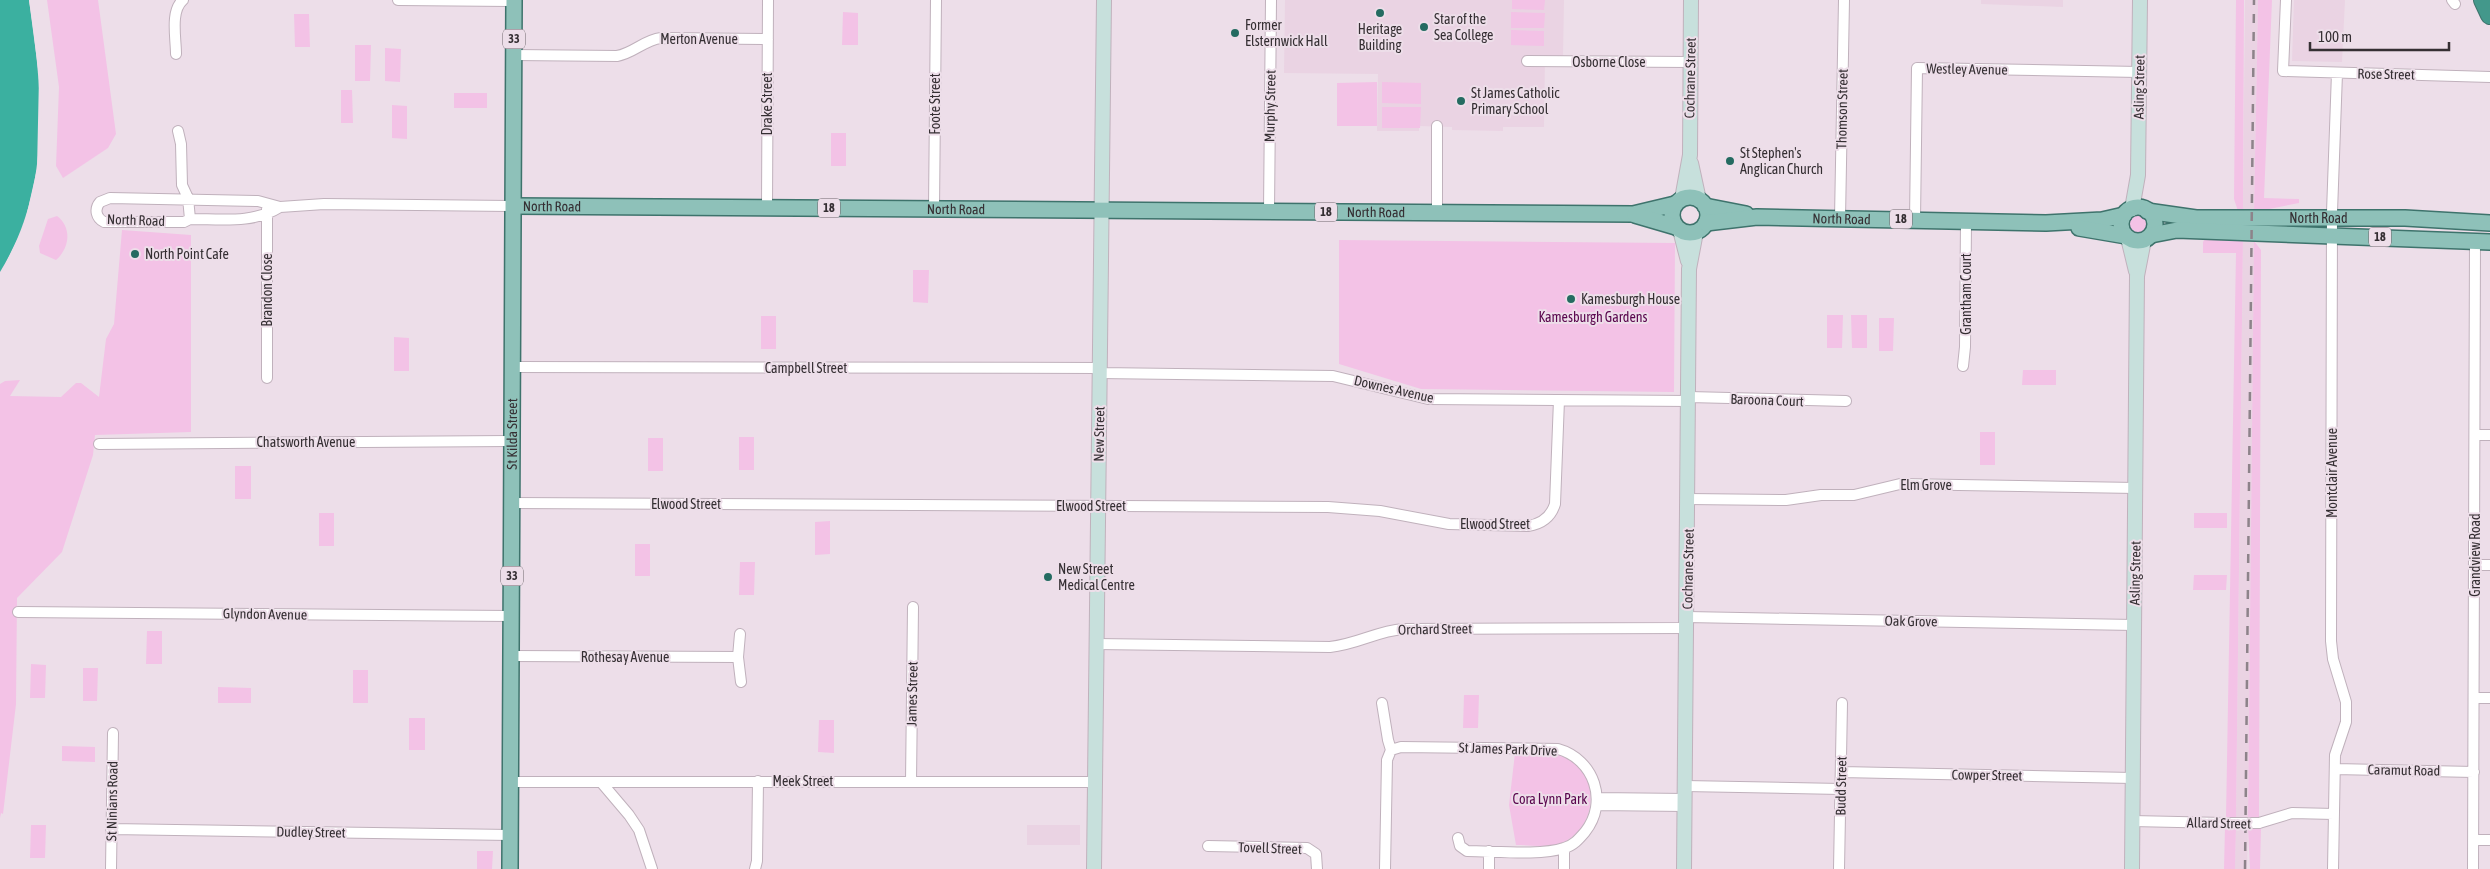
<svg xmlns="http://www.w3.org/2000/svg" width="2490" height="869" font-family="'Asap Condensed',sans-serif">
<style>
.built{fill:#ead3e3}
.green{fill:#f3c2e6}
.water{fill:#3bb0a0}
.pier{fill:#eddee9}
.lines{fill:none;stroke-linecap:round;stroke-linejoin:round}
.street-casing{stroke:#c0b1bc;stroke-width:12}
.secondary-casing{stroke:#c0b1bc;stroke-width:16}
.primary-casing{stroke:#3e736c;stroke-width:18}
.highway-casing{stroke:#3e736c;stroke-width:20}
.street{stroke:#fff;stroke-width:10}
.secondary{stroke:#c7e0dc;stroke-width:14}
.primary{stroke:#8ec1b9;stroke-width:15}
.highway{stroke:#43988b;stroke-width:18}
.rail{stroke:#8d838a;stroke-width:2.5;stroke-dasharray:9 9;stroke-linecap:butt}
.street-bridge-casing{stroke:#c0b1bc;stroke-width:12;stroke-linecap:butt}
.street-bridge{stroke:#fff;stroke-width:10}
.poi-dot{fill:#246b61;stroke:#eddee9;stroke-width:2}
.labels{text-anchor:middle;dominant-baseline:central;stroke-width:4;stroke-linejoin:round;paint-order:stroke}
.shield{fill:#eddee9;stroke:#6c646a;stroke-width:1}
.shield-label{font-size:12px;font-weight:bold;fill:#352f33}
.poi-label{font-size:14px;fill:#352f33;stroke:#eddee9;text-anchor:start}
.street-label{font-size:14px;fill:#352f33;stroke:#eddee9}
.park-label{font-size:14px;fill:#59054d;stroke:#eddee9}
</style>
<rect width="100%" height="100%" fill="#eddee9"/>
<path class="built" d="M1285,0H1564L1563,56H1545L1544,127H1503V131L1452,130V127L1419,126V131H1377L1378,74L1284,73Z
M1981,0H2063V7L1981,4Z
M2245,0H2258L2254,212H2243Z
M2294,0H2345L2342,62L2292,61Z
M2243,241H2254V269L2248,818H2236Z
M1027,825H1080V845H1027Z
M2236,828H2248L2247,869H2235Z"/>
<path class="green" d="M47,0H98L116,134L108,148L63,178L56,166L59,87Z
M1512,0H1545L1544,10L1512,9Z
M2236,0H2244L2243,212L2238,211L2234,199Z
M2258,0H2272L2264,198L2299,199V203L2254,212Z
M843,12L858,13V45H842Z
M1511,12L1545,13L1544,28H1511Z
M294,14H309L310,47H295Z
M1511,30L1544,31V46L1511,45Z
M355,45H371L370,81H355Z
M385,48L401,49L400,82L385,81Z
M1377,82V126H1337V83Z
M1382,82L1421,83V104L1382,103Z
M341,90H352L353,123H341Z
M454,93H487V108H454Z
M392,105L407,106V139L392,138Z
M1382,107H1421L1420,128H1382Z
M831,133H846V166H831Z
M2128 225a10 10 0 1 1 20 0a10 10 0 1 1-20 0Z
M57,216C72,227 70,248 56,260L40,253L39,246L48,219Z
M122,230L191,235V432L95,435L93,455L62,552L17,598L16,704L3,814L1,813L0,818V384L5,381L20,380L10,396L61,397L76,383H81L99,397L106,339L114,324Z
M2207,236L2243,237L2236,818L2226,817L2236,253H2203V242Z
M1339,240L1675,243L1674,392L1421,389L1339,364Z
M2254,241L2261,250L2259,814V818H2248Z
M913,270H929L928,303L913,302Z
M1827,315H1843L1842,348H1827Z
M1851,315H1867V348H1852Z
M761,316H776V349H761Z
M1879,318H1894L1893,351H1879Z
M394,337L409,338V371H394Z
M2023,370H2056V385H2022Z
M1980,432H1995V465H1980Z
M739,437H754V470H739Z
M648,438H663V471H648Z
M235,466H251V499H235Z
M319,513H334V546H319Z
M2194,513H2227V528H2194Z
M830,521V554L815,555V522Z
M635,544H650V576H635Z
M740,562H755L754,595H739Z
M2194,575H2227L2226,590H2193Z
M147,631H162V664H146Z
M31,664L46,665L45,698H30Z
M83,668H98L97,701H83Z
M353,670H368V703H353Z
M218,687L251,688V703H218Z
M1464,695H1479L1478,728H1463Z
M409,718H425V750H409Z
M819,720H834V753L818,752Z
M62,746L95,747V762L62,761Z
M1515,753C1533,753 1552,750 1568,759C1602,777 1596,829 1562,843C1548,848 1530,845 1516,845L1509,805Z
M31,825H46L45,858H30Z
M2225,827L2236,828L2235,869H2224Z
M2248,828H2261L2260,869H2250Z
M477,851H493L492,869H477Z"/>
<path class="water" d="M0,0H29C43,94 52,187 0,272Z"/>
<path class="pier" d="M29,0H31L42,76L40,169L26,227L13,256L0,275L24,226L37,169L39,76Z"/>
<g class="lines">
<g class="street-casing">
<path id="street" d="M398,0L514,1
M2286,0L2283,71L2490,77
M2452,0L2455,4
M176,54C176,38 170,11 183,0
M514,55L617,56C634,53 644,40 661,38L768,39
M1527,61L1691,62
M178,131L181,144L182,185L188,198L190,219
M280,207C253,224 221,219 190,219L184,222H104C96,218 94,209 100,202L110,198L258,201L280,207L324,204L514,206
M767,207L768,0
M934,209L936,0
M1269,211L1271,0
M1437,213V126
M1840,218L1844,0
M1915,220L1917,68L2139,72
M1963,366L1965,347L1966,221
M513,367L1100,368
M1100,373L1333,376L1428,399L1689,401
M267,378V209
M1689,397L1846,401
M2475,435H2490
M99,444L512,441
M1688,499L1786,500L1821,495H1854L1900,484L2136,488
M512,503L1328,507L1380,511L1449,524L1528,526C1541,524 1551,517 1555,504L1559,400
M2475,565H2490
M18,612L512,616
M1687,617L2135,625
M740,634L738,657L741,682
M1096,644L1330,647C1358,644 1377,631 1403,629L1687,628
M511,656L738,657
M2474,698H2490
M1382,703L1388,740L1391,750
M2335,769L2474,772
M1841,772L2133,778
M511,782H1095
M601,782L629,815L639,830L652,869
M911,782L913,607
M1685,786L1841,789
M1597,798L1685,799
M1597,805L1685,806
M2132,821L2224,823
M2259,823L2292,813L2334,814
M111,829L510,835
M2473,840H2490
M1208,846L1307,848L1316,854L1317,869
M111,869L113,733
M755,869L757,861L758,781
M1385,869L1387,760L1391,750L1401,747L1558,749C1594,759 1609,802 1585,832C1579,839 1573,846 1564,848C1540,856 1494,851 1467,851L1460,846L1458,838
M1489,869V851
M1564,869V848
M1839,869L1842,703
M2333,869L2335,755L2346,722V702L2333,659L2331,641L2332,212L2337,73
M2473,869L2475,241"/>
</g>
<g class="secondary-casing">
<path id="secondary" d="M1691,163L1699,200
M1682,199L1690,155L1691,0
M2132,209L2138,175L2140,0
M1680,230L1688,261
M2128,238L2136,271
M1094,869L1104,0
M1684,869L1689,269L1696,232
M2132,869L2137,276L2144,240"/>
</g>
<g class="primary-casing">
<g id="primary">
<circle cx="1690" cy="215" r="18"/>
<path id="s1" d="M514,206L1633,214L1675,204"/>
<path d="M1705,206L1746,214"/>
<circle cx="2138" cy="224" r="17"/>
<path id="s2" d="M2147,211L2196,218H2405L2490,223"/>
<path d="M1635,215L1676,227"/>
<path id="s3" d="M1706,223L1757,217L2046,223L2102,220L2124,215"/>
<path d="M2079,228L2126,236"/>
<path d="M2151,235L2177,230L2490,242"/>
<path id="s4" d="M510,869L514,0"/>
</g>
</g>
<g class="highway-casing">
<path id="highway" d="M2483,0L2490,15"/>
</g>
<use href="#street" class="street"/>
<use href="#secondary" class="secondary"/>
<use href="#primary" class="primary"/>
<use href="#highway" class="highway"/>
<path class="rail" d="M2245,869L2254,0"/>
<g class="street-bridge-casing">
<path id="street-bridge" d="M2224,823H2259"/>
</g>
<use href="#street-bridge" class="street-bridge"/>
</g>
<g class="poi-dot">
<circle cx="1380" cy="13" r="5"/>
<circle cx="1424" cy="27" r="5"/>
<circle cx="1235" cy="33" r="5"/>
<circle cx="1461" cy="101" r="5"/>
<circle cx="1730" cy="161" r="5"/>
<circle cx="135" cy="254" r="5"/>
<circle cx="1571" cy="299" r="5"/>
<circle cx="1048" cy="577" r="5"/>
</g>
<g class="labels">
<g class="shield">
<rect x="503" y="29.5" width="22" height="19" rx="4"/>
<rect x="818" y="198.5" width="22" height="19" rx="4"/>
<rect x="1315" y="202.5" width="22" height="19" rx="4"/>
<rect x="1890" y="209.5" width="22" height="19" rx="4"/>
<rect x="2369" y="227.5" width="22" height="19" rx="4"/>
<rect x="501" y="566.5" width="22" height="19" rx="4"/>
</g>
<g class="shield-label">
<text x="514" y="39">33</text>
<text x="829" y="208">18</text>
<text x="1326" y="212">18</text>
<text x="1901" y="219">18</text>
<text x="2380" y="237">18</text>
<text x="512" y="576">33</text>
</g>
<g class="poi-label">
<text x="1434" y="19">Star of the<tspan x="1434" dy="16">Sea College</tspan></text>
<text x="1245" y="25">Former<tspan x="1245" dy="16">Elsternwick Hall</tspan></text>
<text x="1380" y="29" text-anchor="middle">Heritage<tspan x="1380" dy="16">Building</tspan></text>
<text x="1471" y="93">St James Catholic<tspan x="1471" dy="16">Primary School</tspan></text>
<text x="1740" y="153">St Stephen's<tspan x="1740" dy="16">Anglican Church</tspan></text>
<text x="145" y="254">North Point Cafe</text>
<text x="1581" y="299">Kamesburgh House</text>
<text x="1058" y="569">New Street<tspan x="1058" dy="16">Medical Centre</tspan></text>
</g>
<g class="street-label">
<text x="699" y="39">Merton Avenue</text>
<text x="1609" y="62">Osborne Close</text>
<text transform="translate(1967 69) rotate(1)">Westley Avenue</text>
<text transform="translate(2386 74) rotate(1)">Rose Street</text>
<text transform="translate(1690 78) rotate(-89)">Cochrane Street</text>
<text transform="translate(2139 87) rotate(-89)">Asling Street</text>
<text transform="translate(767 104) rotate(-90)">Drake Street</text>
<text transform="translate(935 104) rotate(-90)">Foote Street</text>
<text transform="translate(1270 106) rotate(-89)">Murphy Street</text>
<text transform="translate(1842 109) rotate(-89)">Thomson Street</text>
<text stroke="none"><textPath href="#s1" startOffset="38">North Road</textPath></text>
<text stroke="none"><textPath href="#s1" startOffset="442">North Road</textPath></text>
<text stroke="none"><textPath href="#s1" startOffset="862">North Road</textPath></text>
<text stroke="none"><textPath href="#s3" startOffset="136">North Road</textPath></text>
<text stroke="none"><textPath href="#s2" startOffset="172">North Road</textPath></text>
<text transform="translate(136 220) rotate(2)">North Road</text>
<text transform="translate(267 290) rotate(-90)">Brandon Close</text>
<text transform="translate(1966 294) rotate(-90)">Grantham Court</text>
<text x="806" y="368">Campbell Street</text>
<text transform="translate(1394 389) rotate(13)">Downes Avenue</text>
<text transform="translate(1767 400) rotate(2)">Baroona Court</text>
<text transform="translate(1099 434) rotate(-89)">New Street</text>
<text stroke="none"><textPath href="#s4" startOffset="435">St Kilda Street</textPath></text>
<text x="306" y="442">Chatsworth Avenue</text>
<text transform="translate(2332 473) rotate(-90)">Montclair Avenue</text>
<text x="1926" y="485">Elm Grove</text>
<text x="686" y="504">Elwood Street</text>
<text x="1091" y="506">Elwood Street</text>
<text x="1495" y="524">Elwood Street</text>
<text transform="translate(2475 555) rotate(-90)">Grandview Road</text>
<text transform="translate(1688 569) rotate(-89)">Cochrane Street</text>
<text transform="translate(2135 573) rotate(-89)">Asling Street</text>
<text transform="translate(265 614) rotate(1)">Glyndon Avenue</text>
<text transform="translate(1911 621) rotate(1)">Oak Grove</text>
<text transform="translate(1435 629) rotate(-1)">Orchard Street</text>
<text x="625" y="657">Rothesay Avenue</text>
<text transform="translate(912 694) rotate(-89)">James Street</text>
<text transform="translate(1508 749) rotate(2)">St James Park Drive</text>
<text transform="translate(2404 770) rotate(1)">Caramut Road</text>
<text transform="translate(1987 775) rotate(1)">Cowper Street</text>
<text x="803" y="781">Meek Street</text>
<text transform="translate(1841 786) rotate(-89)">Budd Street</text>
<text transform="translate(112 801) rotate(-89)">St Ninians Road</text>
<text transform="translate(2219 823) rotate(1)">Allard Street</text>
<text transform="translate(311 832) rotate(1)">Dudley Street</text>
<text transform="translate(1270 848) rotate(2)">Tovell Street</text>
</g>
<g class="park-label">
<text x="1593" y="317">Kamesburgh Gardens</text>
<text x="1550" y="799">Cora Lynn Park</text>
</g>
</g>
<path d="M2310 42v8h139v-8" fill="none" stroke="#352f33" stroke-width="2.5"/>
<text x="2318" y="42" font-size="15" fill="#352f33" stroke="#eddee9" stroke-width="4" paint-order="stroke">100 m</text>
</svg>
